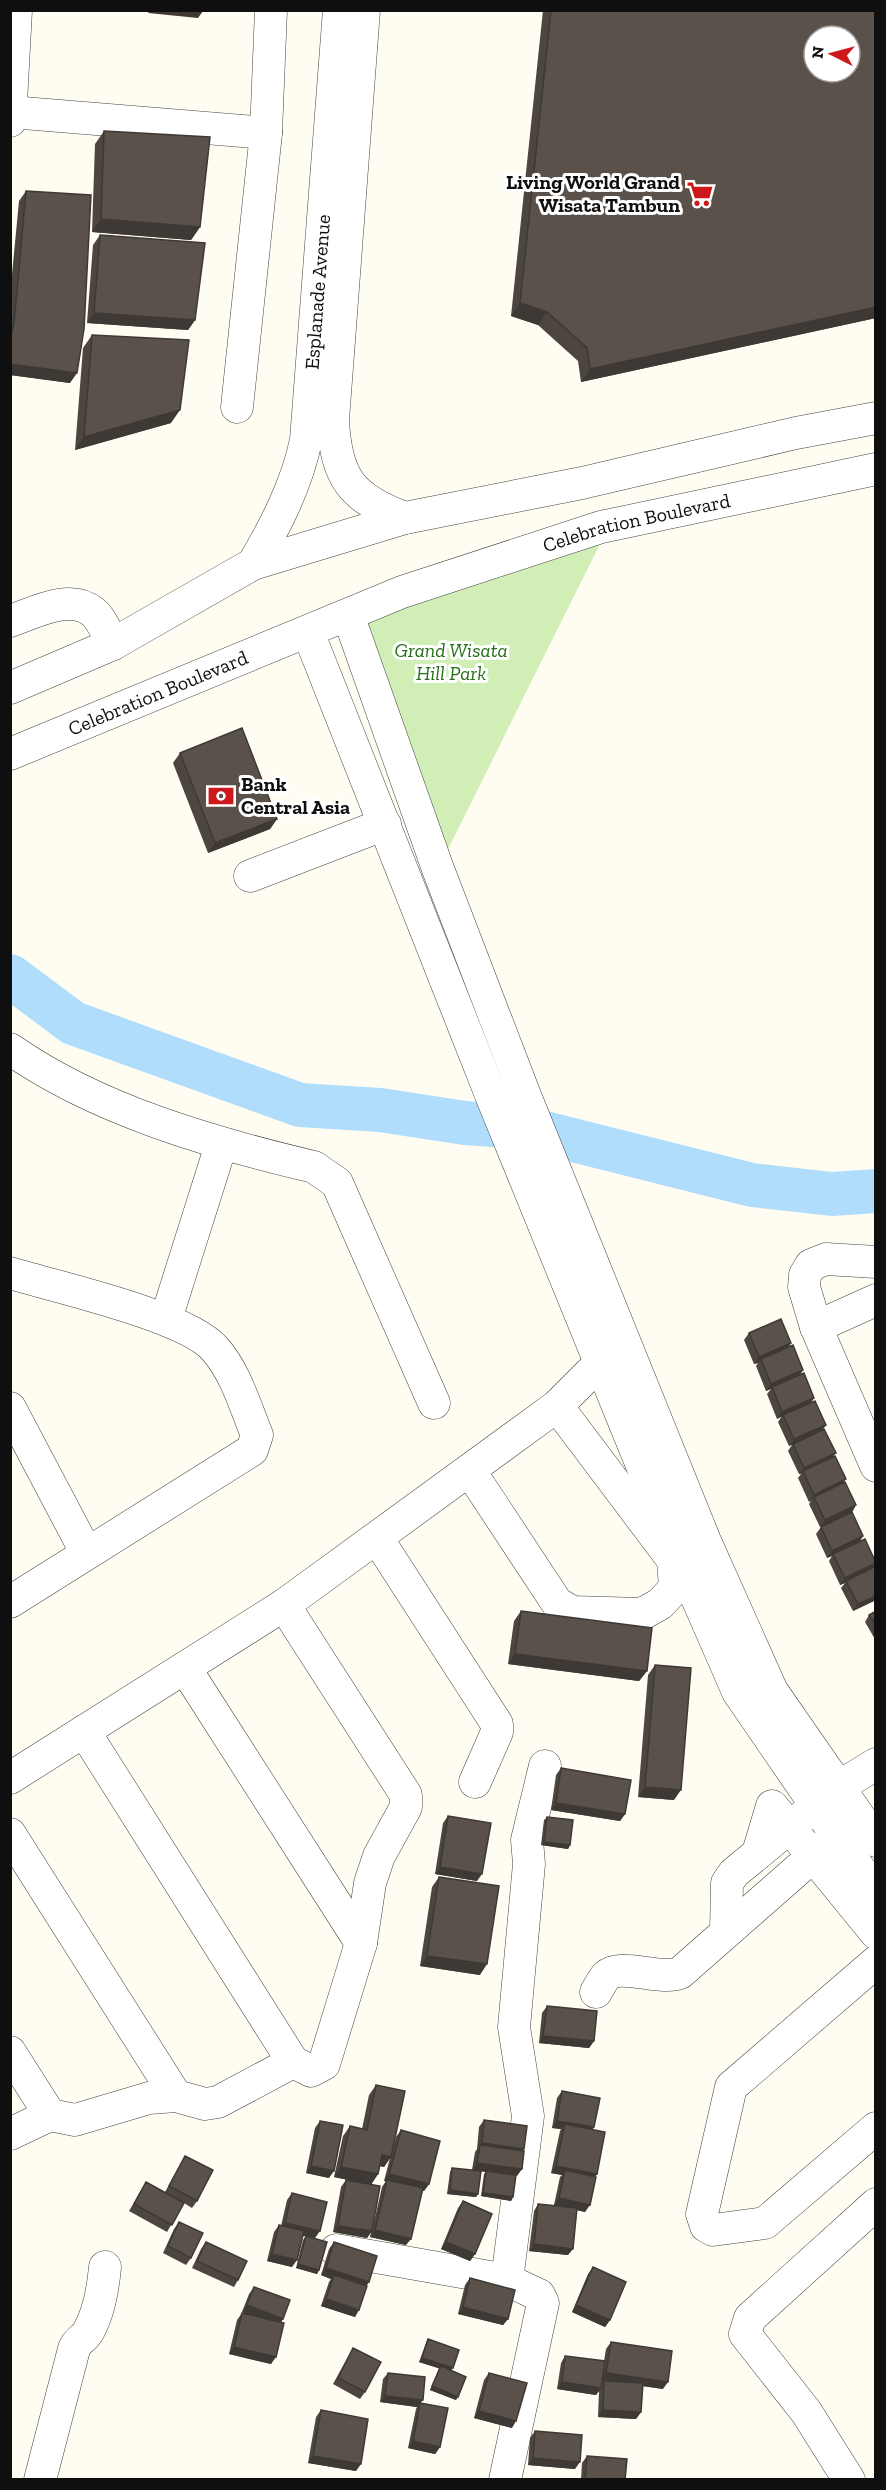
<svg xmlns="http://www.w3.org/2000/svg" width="886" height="2490" font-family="'Zilla Slab',serif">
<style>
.green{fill:#d1eeb7}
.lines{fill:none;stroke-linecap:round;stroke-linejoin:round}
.river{stroke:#b1ddfc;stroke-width:44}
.minor-casing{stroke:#424242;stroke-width:33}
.minor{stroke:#fff;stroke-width:32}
.wall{fill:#4d4640;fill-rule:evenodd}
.shaded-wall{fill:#3e3934}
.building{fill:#59514a;stroke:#3e3934;stroke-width:1.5;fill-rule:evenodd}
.labels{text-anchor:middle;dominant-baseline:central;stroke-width:6;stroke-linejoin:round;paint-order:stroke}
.poi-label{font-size:20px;font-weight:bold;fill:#0f0f0f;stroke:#fff;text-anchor:end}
.street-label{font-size:20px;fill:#0f0f0f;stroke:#fff}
.park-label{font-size:20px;font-style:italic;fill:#276e19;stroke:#fff}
</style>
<rect width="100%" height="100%" fill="#fffdf2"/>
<path class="green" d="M609,526L438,869L348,615Z"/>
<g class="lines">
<path class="river" d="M10,976L73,1023L300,1105L380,1110L465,1123L521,1127L752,1185L832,1194L876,1191"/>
<g class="minor-casing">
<g id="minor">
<path d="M364,10L333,420C336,478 351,498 405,518"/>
<path d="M11,112L266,133"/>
<path d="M10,121L16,10"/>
<path d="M237,407L266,133L271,10"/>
<path id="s1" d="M253,564C276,525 297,484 306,440L339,10"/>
<path d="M348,615L438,869L524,1093L705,1541L772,1691L876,1841"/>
<path d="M10,621C34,613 70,593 93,612C102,619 107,634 113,644"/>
<path d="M308,632L493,1100L683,1566L738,1692L876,1893"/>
<path d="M10,688L113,644L253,564L405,518L582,483L796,433L876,418"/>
<path id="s2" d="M10,754L402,592L601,527L876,469"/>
<path d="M250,876L385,824"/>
<path d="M10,1049C97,1110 212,1143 314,1167L337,1183L434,1403"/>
<path d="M876,1262L826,1259L811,1265L805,1275L804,1287L816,1327L876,1466"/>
<path d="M10,1273C56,1287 187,1316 215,1349C236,1373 245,1406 257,1435L252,1450L10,1602"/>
<path d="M166,1319L221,1145"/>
<path d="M816,1327L876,1300"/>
<path d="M10,1408L86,1552"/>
<path d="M470,1471L557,1603L572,1612L642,1614L660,1604L675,1588L673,1560L557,1406"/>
<path d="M377,1538L497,1724V1732L475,1782"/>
<path d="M185,1668L361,1943"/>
<path d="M84,1731L293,2062"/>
<path d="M10,1778L284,1605L557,1406L613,1350"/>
<path d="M10,1834L176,2096"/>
<path d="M758,1853L772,1806L876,1933"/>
<path d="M726,1932L727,1883L734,1873L840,1786L876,1764"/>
<path d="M876,1962L731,2087L702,2214L706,2226L713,2230L765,2223L876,2128"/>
<path d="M596,1992C599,1987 602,1981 606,1976C621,1962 660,1981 680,1973L836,1836L853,1825"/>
<path d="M10,2052L50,2115"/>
<path d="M10,2134L50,2115L75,2120L149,2098L176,2096L205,2104L218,2102L293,2062L311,2071L324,2064L361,1943L370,1883L379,1856L406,1807V1795L284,1605"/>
<path d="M336,2250L507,2280L539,2295L543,2303L505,2480"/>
<path d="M507,2280L528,2116L514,2027L529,1864L527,1840L545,1766"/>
<path d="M40,2480L74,2349C77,2340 84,2339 88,2332C99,2313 103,2289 105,2267"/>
<path d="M849,2480L807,2413L745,2334L750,2318L876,2204"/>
</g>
</g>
<use href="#minor" class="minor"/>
</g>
<path class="wall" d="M543,10H876V318L581,382L578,361L538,325L511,316Z
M104,131L200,227L191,240L92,232L95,144Z
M26,191L70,383L10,375V295L19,201Z
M100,235L195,320L188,330L87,323L93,245Z
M92,335L171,423L75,450L83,348Z
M180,753L277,819L270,829L208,853L173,763Z
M749,1333L788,1348L803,1370L800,1375L814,1398L811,1403L844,1482L856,1505L852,1512L820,1527L809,1504L811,1501L809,1502L798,1478L801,1474H799L788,1451L792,1445L789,1446L778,1422L782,1416L777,1419L767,1394L771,1389L766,1391L756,1366L758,1363L754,1364L744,1340Z
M821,1527L860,1541L876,1562V1564L873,1567L876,1600L853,1611L841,1588L845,1583L840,1585L829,1561L832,1556L827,1558L816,1534Z
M521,1611L647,1671L639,1681L508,1664L514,1621Z
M876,1611V1641L865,1622L869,1615Z
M655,1665L674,1800L638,1797L648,1675Z
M561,1768L625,1814L620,1821L551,1810L556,1775Z
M448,1816L477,1881L435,1874L443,1823Z
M547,1817L570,1845L568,1849L541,1845L544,1820Z
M439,1877L480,1975L420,1966L432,1887Z
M547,2006L594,2041L589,2048L539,2043L542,2013Z
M376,2085L393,2148L396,2137L401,2130L429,2184L424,2191H422L406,2245L370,2237L371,2232L367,2238L333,2232L341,2187L346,2180L359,2182L334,2177L343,2136L350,2126L362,2129L369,2095ZM390,2158L384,2181H386L382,2187L374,2222L371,2184L378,2174L380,2166L384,2167Z
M562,2091L594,2127L593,2129L597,2174L595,2177L585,2212L577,2210L568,2255L529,2251L534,2211L538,2204L562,2206L554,2205L560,2177L562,2175L551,2173L560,2131L561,2129L552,2128L557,2098Z
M484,2120L523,2151L522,2169L516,2176L513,2197L511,2201L481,2196L484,2174L486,2172L472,2170L475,2152L477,2149L479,2127Z
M320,2121L329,2178L306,2173L315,2128Z
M185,2156L197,2201L192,2208L184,2203L167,2232L129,2211L146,2182L165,2192L181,2163Z
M452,2168L478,2194L476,2197L447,2194L450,2172Z
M292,2193L315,2238L303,2236L292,2267L267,2261L274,2232L279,2225L281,2226L287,2200Z
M463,2201L475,2254L470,2261L441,2249L458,2208Z
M179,2222L191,2258L186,2265L163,2253L174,2229Z
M306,2236L319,2270L317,2274L296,2268L303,2240Z
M206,2242L238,2280L234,2287L192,2268L201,2249Z
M334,2242L369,2282L366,2286L355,2317L321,2306L329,2282L331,2279L321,2275L329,2249Z
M593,2267L610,2320L605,2327L572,2312L588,2274Z
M470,2278L508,2319L503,2325L458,2314L465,2285Z
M254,2287L283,2319L281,2322L271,2364L229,2354L237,2320L242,2313L249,2315L242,2312L249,2294Z
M428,2339L451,2370L456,2400L430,2390L439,2368L419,2362L426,2343Z
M611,2342L663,2389L642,2386L641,2412L636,2419L598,2417L599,2391L596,2395L557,2389L561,2363L565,2356L604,2361L606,2349Z
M353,2348L365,2392L360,2399L333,2384L349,2355Z
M388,2373L421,2403L440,2447L435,2454L408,2448L416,2409L417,2407L380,2402L383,2379Z
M489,2373L512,2428L474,2418L484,2380Z
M321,2410L356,2471L308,2463L316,2417Z
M535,2431L575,2469L528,2465L530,2438Z
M587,2456L625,2480H581L582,2463Z"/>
<path class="shaded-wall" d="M150,10H197L203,11L198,18L148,13Z
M101,219L200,227L191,240L92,232Z
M520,303L547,312L538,325L511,316Z
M876,307V318L581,382L590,369Z
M94,313L195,320L188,330L87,323Z
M10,364L77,373L70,383L10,375Z
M180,410L171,423L75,450L84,437Z
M277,819L270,829L208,853L215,843Z
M791,1343L787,1350L761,1359L758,1363L754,1364L759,1357Z
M803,1370L798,1377L766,1391L771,1384Z
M814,1398L809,1404L777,1419L782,1412Z
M826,1425L821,1432L789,1446L794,1439Z
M836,1453L831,1459L803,1471L799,1474L804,1468Z
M846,1479L841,1486L814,1497L809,1502L814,1495Z
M856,1505L852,1512L820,1527L825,1520Z
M863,1536L859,1543L833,1554L832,1556L827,1558L832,1551Z
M876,1563L871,1570L846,1581L845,1583L840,1585L845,1578Z
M876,1596V1600L853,1611L858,1604Z
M515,1654L647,1671L639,1681L508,1664Z
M645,1787L681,1790L674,1800L638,1797Z
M556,1803L625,1814L620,1821L551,1810Z
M544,1842L570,1845L568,1849L541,1845Z
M440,1867L482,1874L477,1881L435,1874Z
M427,1956L487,1964L480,1975L420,1966Z
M543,2036L594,2041L589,2048L539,2043Z
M557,2121L594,2127L589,2134L565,2124L561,2129L552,2128Z
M482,2143L524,2149L519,2156L480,2146Z
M382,2155L391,2157L384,2167L375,2165Z
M477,2163L522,2169L517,2176L472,2170Z
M311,2166L334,2171L329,2178L306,2173Z
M556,2166L597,2174L592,2181L565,2170L562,2175L551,2173Z
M341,2167L378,2174L371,2185L334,2177Z
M389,2174L429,2184L424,2191L384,2181Z
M450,2190L478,2194L476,2197L447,2194Z
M483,2193L513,2197L511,2201L481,2196Z
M559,2198L590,2205L585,2212L554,2205Z
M285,2223L320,2231L315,2238L280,2230Z
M338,2226L372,2231L367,2238L333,2232Z
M375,2230L411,2239L406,2245L370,2237Z
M446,2242L475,2254L470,2261L441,2249Z
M534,2244L573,2249L568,2255L529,2251Z
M272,2254L297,2260L292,2267L267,2261Z
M298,2264L319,2270L317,2274L296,2268Z
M326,2268L369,2282L364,2289L334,2275L331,2279L321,2275Z
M326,2299L359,2310L355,2317L321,2306Z
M247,2305L283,2319L279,2326L242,2312Z
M576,2305L610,2320L605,2327L572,2312Z
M463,2307L508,2319L503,2325L458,2314Z
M234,2347L276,2357L271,2364L229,2354Z
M422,2358L453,2368L450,2372L419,2362Z
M606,2373L668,2382L663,2389L602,2380Z
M562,2382L601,2388L596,2395L557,2389Z
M432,2386L458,2397L456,2400L430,2390Z
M385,2396L423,2400L417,2407L380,2402Z
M603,2410L641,2412L636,2419L598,2417Z
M479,2411L516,2421L512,2428L474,2418Z
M413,2441L440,2447L435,2454L408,2448Z
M313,2456L361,2464L356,2471L308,2463Z
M533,2458L580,2462L575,2469L528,2465Z"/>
<path class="building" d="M551,10H876V307L590,369L587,348L547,312L520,303ZM814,36H850V72H814Z
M104,131L210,137L200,227L101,219Z
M26,191L91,195L84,329L77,373L10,364V340L14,323Z
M100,235L205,243L195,320L94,313Z
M92,335L189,340L180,410L84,437Z
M242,728L277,819L215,843L180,753Z
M781,1319L791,1343L759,1357L749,1333Z
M793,1345L803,1370L771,1384L761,1359Z
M804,1373L814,1398L782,1412L772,1387Z
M815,1401L826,1425L794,1439L783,1415Z
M824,1429L836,1453L804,1468L793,1444Z
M835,1456L846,1479L814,1495L803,1471Z
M845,1482L856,1505L825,1520L814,1497Z
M852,1512L863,1536L832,1551L821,1527Z
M865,1539L876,1563L845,1578L833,1554Z
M876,1566V1596L858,1604L846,1581Z
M521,1611L652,1628L647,1671L515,1654Z
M876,1611V1625L869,1615Z
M655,1665L691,1668L681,1790L645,1787Z
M561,1768L631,1780L625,1814L556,1803Z
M448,1816L491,1823L482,1874L440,1867Z
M547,1817L573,1820L570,1845L544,1842Z
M439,1877L499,1886L487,1964L427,1956Z
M547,2006L597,2011L594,2041L543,2036Z
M376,2085L405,2091L391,2157L382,2155L378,2174L341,2167L350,2126L367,2130Z
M562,2091L600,2098L594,2127L557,2121Z
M484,2120L527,2126L524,2149L482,2143Z
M320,2121L343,2125L334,2171L311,2166Z
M565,2124L605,2132L597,2174L556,2166Z
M401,2130L440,2141L429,2184L389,2174Z
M480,2145L524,2151L522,2169L477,2163Z
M185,2156L213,2170L197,2201L169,2186Z
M452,2168L481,2171L478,2194L450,2190Z
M565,2170L596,2177L590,2205L559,2198Z
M486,2171L516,2175L513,2197L483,2193Z
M346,2180L380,2186L372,2231L338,2226Z
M387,2180L423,2188L411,2239L375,2230Z
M146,2182L184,2203L172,2225L134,2204Z
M292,2193L327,2202L320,2231L285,2223Z
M463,2201L492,2214L475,2254L446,2242Z
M538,2204L577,2208L573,2249L534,2244Z
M179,2222L203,2233L191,2258L168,2246Z
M279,2225L304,2231L297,2260L272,2254Z
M306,2236L327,2242L319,2270L298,2264Z
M206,2242L247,2261L238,2280L197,2261Z
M334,2242L377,2256L369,2282L326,2268Z
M593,2267L626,2282L610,2320L576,2305Z
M334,2275L367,2286L359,2310L326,2299Z
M470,2278L515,2290L508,2319L463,2307Z
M254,2287L290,2300L283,2319L247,2305Z
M242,2313L284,2323L276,2357L234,2347Z
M428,2339L459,2350L453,2368L422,2358Z
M611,2342L672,2351L668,2382L606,2373Z
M353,2348L381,2362L365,2392L338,2378Z
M565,2356L605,2361L601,2388L562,2382Z
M441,2366L466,2377L458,2397L432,2386Z
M388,2373L425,2377L423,2400L385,2396Z
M489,2373L527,2383L516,2421L479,2411Z
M604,2381L643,2383L641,2412L603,2410Z
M420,2403L448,2408L440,2447L413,2441Z
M321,2410L368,2419L361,2464L313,2456Z
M535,2431L582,2435L580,2462L533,2458Z
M587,2456L627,2459L625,2480H585Z"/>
<defs>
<g id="supermarket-bare" transform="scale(2.07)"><path d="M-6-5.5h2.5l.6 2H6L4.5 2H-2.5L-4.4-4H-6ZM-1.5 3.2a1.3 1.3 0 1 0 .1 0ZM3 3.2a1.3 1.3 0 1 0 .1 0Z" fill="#cd191b" stroke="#fff" stroke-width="2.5" paint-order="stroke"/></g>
<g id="bank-bare" transform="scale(2.07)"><path d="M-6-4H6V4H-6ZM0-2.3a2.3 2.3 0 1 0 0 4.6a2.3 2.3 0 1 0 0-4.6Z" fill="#cd191b" stroke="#fff" stroke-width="2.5" paint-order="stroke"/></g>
</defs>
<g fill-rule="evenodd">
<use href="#supermarket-bare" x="700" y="194"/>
<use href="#bank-bare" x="221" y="796"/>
</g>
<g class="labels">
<g class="poi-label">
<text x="680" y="182">Living World Grand<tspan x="680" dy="23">Wisata Tambun</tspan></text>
<text x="241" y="784" text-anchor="start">Bank<tspan x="241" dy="23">Central Asia</tspan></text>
</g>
<g class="street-label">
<text stroke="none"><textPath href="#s1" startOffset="284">Esplanade Avenue</textPath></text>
<text stroke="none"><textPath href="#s2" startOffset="669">Celebration Boulevard</textPath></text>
<text stroke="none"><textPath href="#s2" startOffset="160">Celebration Boulevard</textPath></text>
</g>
<g class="park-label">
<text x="451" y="650">Grand Wisata<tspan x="451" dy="23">Hill Park</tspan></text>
</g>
</g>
<rect width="886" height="2490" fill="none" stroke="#0f0f0f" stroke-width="24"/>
<g transform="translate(832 54) rotate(276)"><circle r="28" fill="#ffffff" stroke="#9f9f9f" stroke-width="1.5"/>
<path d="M0-4.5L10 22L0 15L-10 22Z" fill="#cd191b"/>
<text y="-9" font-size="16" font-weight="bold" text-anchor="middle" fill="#0f0f0f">N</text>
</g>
</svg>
